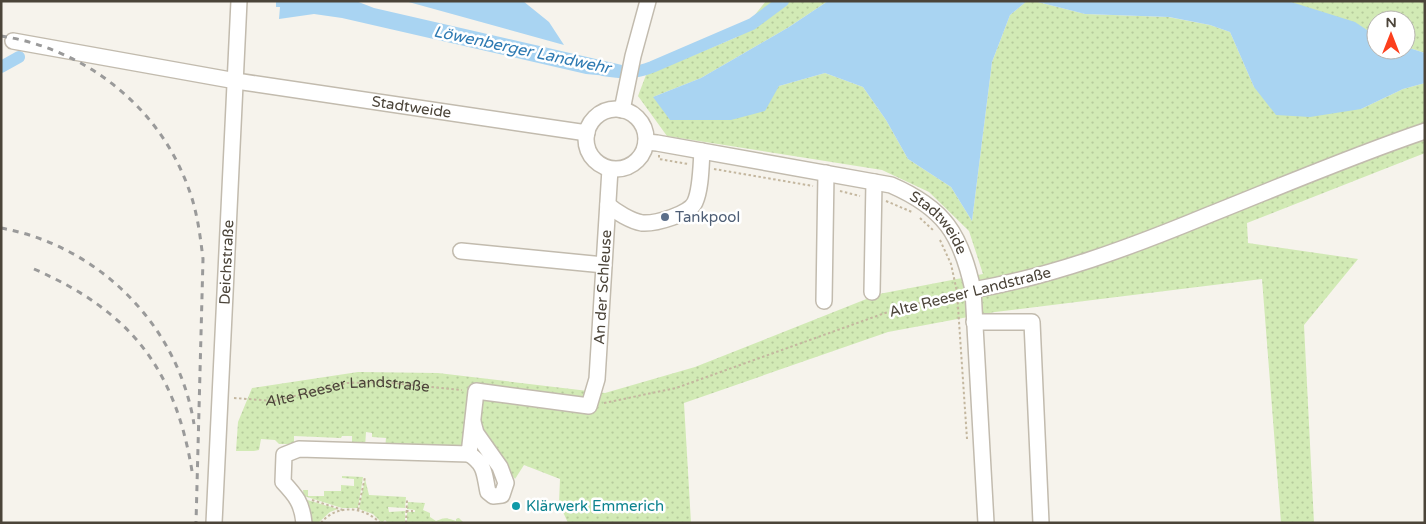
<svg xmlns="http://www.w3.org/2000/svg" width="1426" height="524" font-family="'Varela Round',sans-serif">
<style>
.grass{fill:url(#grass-dots)}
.water{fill:#a9d4f2}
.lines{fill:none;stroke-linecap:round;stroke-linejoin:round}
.canal{stroke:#a9d4f2;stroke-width:12}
.minor-casing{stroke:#c2bbae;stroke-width:18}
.path{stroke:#c4b79f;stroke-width:2;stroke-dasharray:2.5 2.5;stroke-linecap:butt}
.minor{stroke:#fff;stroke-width:15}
.rail{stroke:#9a9a9a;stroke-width:3;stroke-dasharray:6 6;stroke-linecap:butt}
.service-dot{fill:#5c6f8a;stroke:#fff;stroke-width:2}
.culture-dot{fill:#0f9aa8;stroke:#fff;stroke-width:2}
.labels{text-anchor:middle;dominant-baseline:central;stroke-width:5;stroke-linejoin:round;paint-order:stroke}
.street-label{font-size:15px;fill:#4b4439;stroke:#fff}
.service-label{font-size:15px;fill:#4e5e75;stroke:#fff;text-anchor:start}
.culture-label{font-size:15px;fill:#0d838f;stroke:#fff;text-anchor:start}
.water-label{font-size:16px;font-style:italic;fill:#2e7ab2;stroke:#fff}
</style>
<defs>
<pattern id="grass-dots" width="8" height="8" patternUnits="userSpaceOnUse" patternTransform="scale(1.25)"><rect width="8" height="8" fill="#d2eab5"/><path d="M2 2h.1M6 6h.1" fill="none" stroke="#b6ca9c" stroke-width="1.8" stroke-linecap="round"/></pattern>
</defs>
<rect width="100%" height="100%" fill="#f6f3ec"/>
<path class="grass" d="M766,1H828L789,27L701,78L653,97L779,86L825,73L863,87L886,120L908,159L951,187L972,221L992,62L1010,15L1027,1H1034L1085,14L1168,17L1210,25L1230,32L1254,87L1361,109L1403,89L1425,83V153L1247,223L1248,243L1358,259L1304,325L1314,523H1281L1262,279L995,312L888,332L684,403L691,523H568L559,503L560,479L524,465L515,479L491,447L463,445L450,448L385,449L386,438L372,437V433L366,432L365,447H352V436H342L341,438L294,436V444H279L275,440L261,439L259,450L254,451H236L238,422L252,388L358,372L438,373L605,393L695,367L879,294L983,274L969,231L929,192L882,170L667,136L638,96L646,75L737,37Z
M1288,1H1425V53L1406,47V20H1376V36Z
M342,476L363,477L358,508H342L304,496L303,490H308V496H324V491H341V485L354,486V479L342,478Z
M365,479L369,495L406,497L405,508L388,507L389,512L405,511V523H388L385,520L382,523L373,514L359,509Z
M304,499L338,509L330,512L318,523H310V509Z
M408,502L425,503L423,510L430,513V517L436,521C447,517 445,518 456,521V519L459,518L464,523H407V512H415V510L407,509Z"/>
<path class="water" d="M276,1H356L374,8L622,65L619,77L586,74L342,18L314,14L279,19L280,7H276Z
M405,1H523L549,22L564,45Z
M828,1H1027L1010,15L992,62L972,221L951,187L908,159L886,120L863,87L825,73L779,86L765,111L731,120H670L653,97L701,78L789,27Z
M1034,1H1288L1355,22L1376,36V50H1406V47L1425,53V83L1403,89L1361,109L1310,117L1276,115L1254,87L1230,32L1210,25L1169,17L1085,14Z"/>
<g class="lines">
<path class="canal" d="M1,67L19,57
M603,70C623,73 634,74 652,67L752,24L783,1"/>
<g class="minor-casing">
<g id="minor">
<path id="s2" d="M13,41L236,81L587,133"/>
<circle cx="616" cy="139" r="30"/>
<path d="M622,110L633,56L648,1"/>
<path id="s3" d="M646,142L657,143L891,185C944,208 961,234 973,290L986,523"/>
<path d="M608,205C616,212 631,221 642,223C656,224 690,214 695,202C701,189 701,165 702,151"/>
<path d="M461,251L604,265"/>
<path d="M973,290C1053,276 1131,247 1206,216C1279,187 1351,156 1425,131"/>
<path d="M872,292L874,182"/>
<path d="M824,301L826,173"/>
<path d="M974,322H1032L1041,523"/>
<path d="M469,454C486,465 484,474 488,492L493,496L502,495L506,483L500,467L476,433L473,422"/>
<path id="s4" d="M214,523L239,1"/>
<path id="s5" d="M304,523C302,503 296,496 283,482L284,455L299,449L469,454L476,391L589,406L597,379L610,169"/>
</g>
</g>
<g class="path">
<path d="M1420,1L1425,3"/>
<path d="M659,155V159L688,164"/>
<path d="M714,169L813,186"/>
<path d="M840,191L860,196"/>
<path d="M886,201L912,212"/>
<path d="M920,218L933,230"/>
<path d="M940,240L951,264L957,292L967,439"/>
<path id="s1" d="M234,398L274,401L347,383L382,382L462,390"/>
<path d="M604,403L676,388L885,313L957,292"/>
<path d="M312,500L343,510"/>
<path d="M358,510L365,477"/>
<path d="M406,511H413"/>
<path d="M321,523C336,504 364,506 380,523"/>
<path d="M406,523L407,500"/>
</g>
<use href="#minor" class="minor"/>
<path class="rail" d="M1,36C86,49 159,107 188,187C197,210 200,234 203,259L196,523
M1,228C99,246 178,325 194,424
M34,269C130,311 175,368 192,471"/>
</g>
<circle class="service-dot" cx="665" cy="217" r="5"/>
<circle class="culture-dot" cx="516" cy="506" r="5"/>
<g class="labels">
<g class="street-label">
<text stroke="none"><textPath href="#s2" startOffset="404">Stadtweide</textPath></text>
<text stroke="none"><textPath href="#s3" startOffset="311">Stadtweide</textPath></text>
<text stroke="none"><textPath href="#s4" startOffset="261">Deichstraße</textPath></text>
<text stroke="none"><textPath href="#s5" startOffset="558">An der Schleuse</textPath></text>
<text transform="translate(970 292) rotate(-14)">Alte Reeser Landstraße</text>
<text stroke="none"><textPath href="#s1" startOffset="115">Alte Reeser Landstraße</textPath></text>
</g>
<g class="service-label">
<text x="675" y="217">Tankpool</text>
</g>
<g class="culture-label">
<text x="526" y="506">Klärwerk Emmerich</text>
</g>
<g class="water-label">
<text transform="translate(522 50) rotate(12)">Löwenberger Landwehr</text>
</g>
</g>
<rect width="1426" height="524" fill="none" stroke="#4b4439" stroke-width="5"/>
<g transform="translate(1391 35)"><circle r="24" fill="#ffffff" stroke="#b7b4b0"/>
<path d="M0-4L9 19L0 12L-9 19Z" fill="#fc3f1d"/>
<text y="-8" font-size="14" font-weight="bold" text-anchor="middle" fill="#4b4439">N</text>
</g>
</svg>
